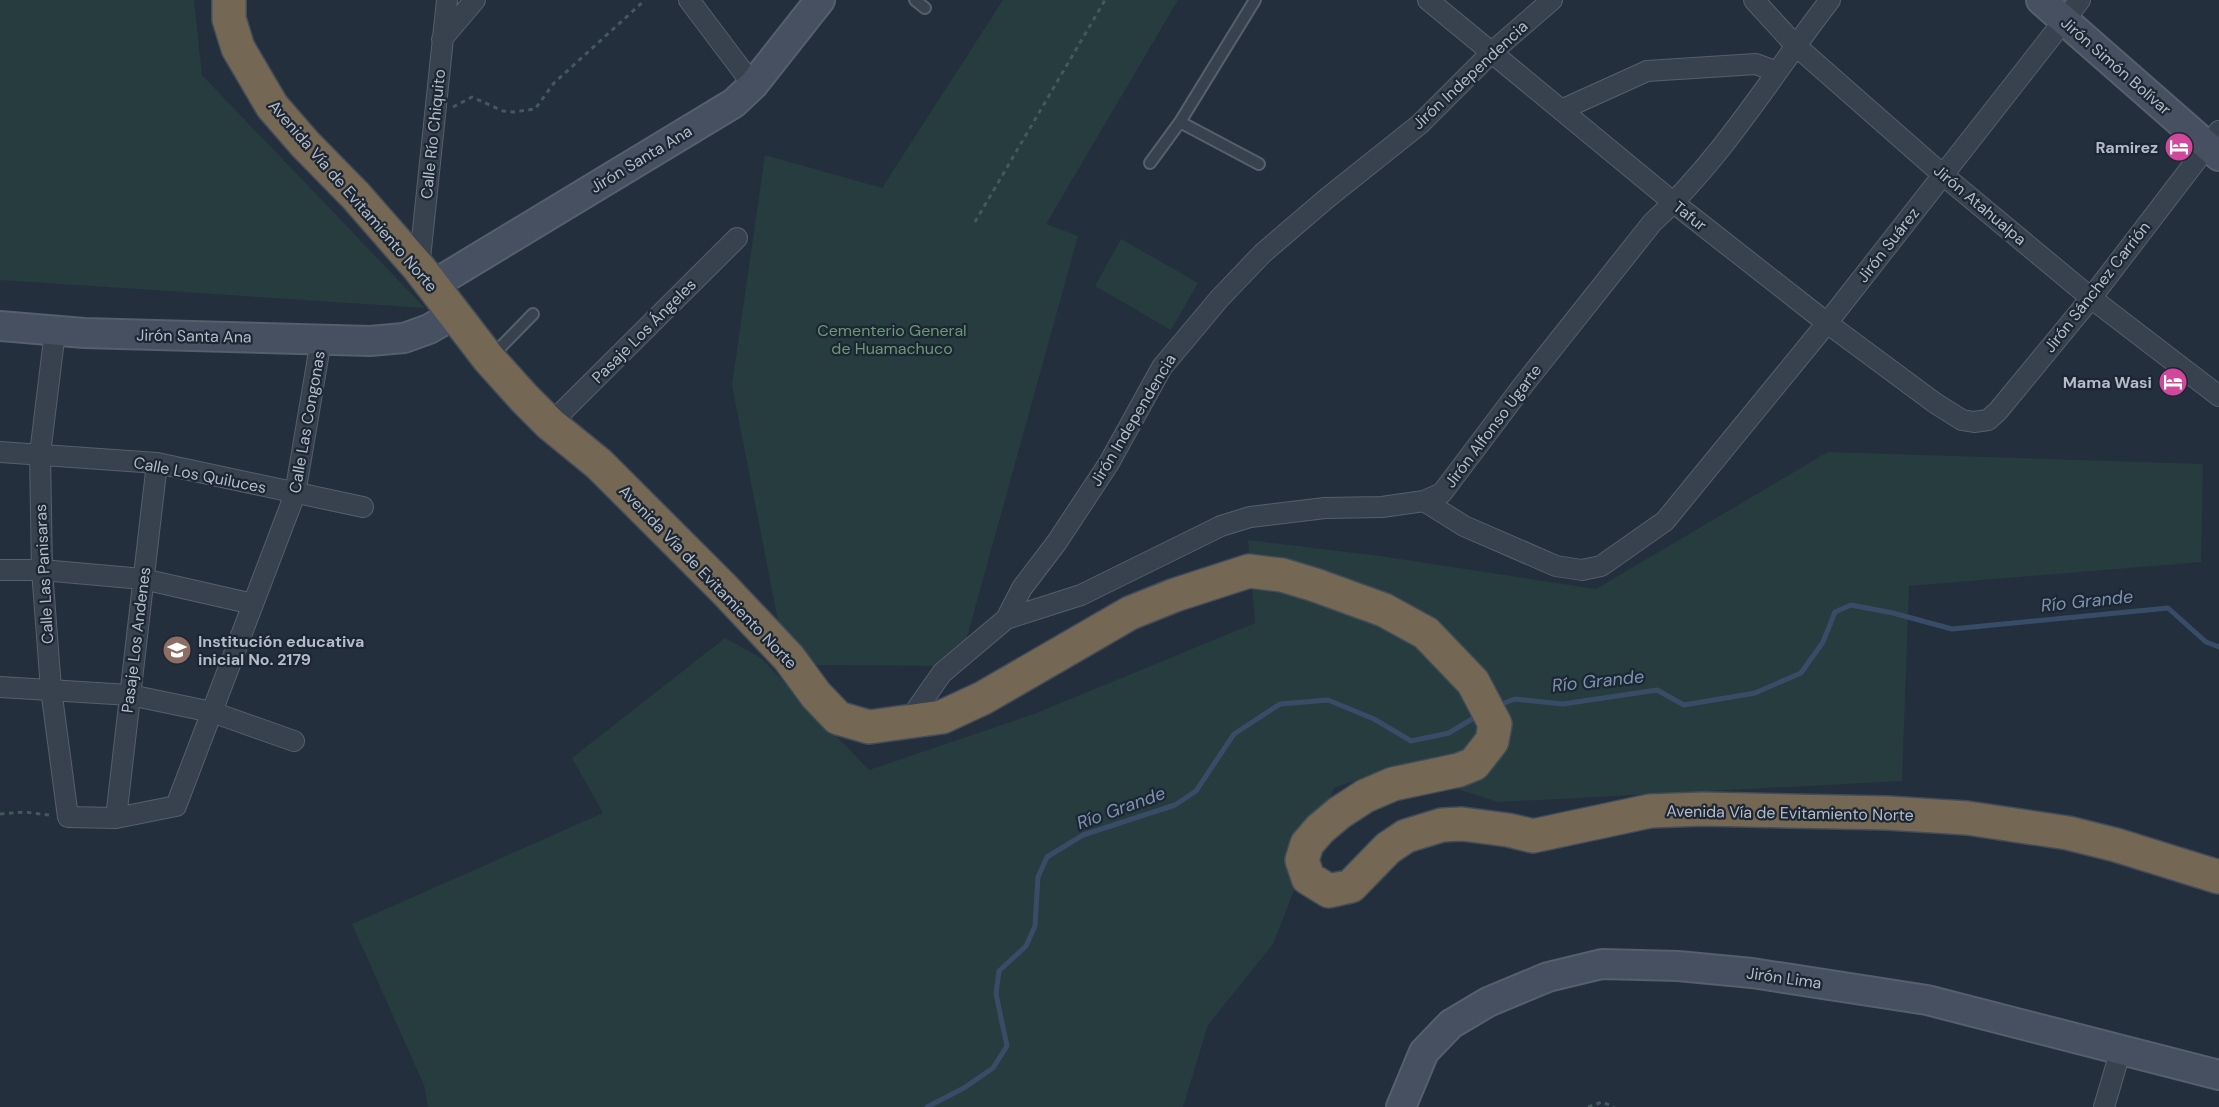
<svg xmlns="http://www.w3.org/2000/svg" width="2219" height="1107" font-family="'DM Sans',sans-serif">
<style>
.green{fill:#263c3f}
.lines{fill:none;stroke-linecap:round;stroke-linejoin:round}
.stream{stroke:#394c67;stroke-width:5}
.lane-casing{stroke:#565f6c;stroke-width:14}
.street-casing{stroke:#565f6c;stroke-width:22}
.secondary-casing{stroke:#565f6c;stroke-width:32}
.highway-casing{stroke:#434c59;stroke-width:36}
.path{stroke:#44595c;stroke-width:3;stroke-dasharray:4.5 4.5;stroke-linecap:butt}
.lane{stroke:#38414e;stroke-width:10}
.street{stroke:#38414e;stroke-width:20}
.secondary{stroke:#465061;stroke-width:28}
.highway{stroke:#746855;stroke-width:33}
.labels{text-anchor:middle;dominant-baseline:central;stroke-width:4.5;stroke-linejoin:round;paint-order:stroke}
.street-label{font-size:16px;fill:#b4bcc9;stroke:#1d2633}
.poi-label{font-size:16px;font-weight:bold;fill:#b4bcc9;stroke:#1d2633;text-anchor:end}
.park-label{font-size:16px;fill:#6b9a76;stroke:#1d2633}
.water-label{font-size:18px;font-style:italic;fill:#7c92b1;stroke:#1d2633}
</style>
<rect width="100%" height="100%" fill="#242f3e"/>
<path class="green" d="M0,0H194L202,75L425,308L0,280Z
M1003,0H1178L1046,224L1078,236L959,666L812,665L780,631L732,385L765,155L882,188Z
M1121,239L1198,283L1171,330L1095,286Z
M1828,452L2203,464L2201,562L1909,586L1902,781L1498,802L1392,768L1334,788L1273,944L1208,1025L1183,1107H428L424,1085L352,924L603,813L572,758L725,638L761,658L869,770L1034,714L1255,623L1248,540L1380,556L1596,589Z"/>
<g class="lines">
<path class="stream" d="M1496,706L1515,699L1563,704L1657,690L1684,705L1755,693L1801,673L1823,642L1835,612L1851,605L1893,613L1952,629L2168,608L2206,642L2219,647
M927,1107L964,1088L993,1068L1007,1046L996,994L999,971L1026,946L1035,926L1038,877L1047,857L1083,835L1175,805L1196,791L1234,734L1280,704L1328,700L1374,719L1411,741L1449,733L1477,716"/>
<g class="lane-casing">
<path id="lane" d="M915,0L925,8
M1180,122L1259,164
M1150,163L1180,122L1255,0
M491,357L533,314"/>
</g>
<g class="street-casing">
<path id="street" d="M689,0L753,85
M1428,0L1674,203L1827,323L1935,403L1962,420L1974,422L1988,420L1998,411L2091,298L2219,131
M1754,0L1795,45L1943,175L2091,298L2219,396
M442,39L475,0
M1561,110L1647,71L1756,64L1777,72
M419,268L447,0
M55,331L40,454L42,570L51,689L68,817L116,818L176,806L295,494L321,340
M550,424L737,238
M0,452L157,463L363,507
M1424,501L1464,526L1556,566L1582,570L1601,566L1665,521L1827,323L2080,0
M0,570H42L143,579L253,604
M1006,619L1081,595L1221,526L1250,517L1325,508L1382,507L1424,501L1442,493L1521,388L1652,223C1723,158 1772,75 1830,0
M0,687L130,695L212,712L294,741
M907,723L942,673L1006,619L1022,588L1057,542L1109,463L1162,367L1219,299L1263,253L1326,199L1420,124L1492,52L1552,0
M116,818L157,463
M2104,1107L2121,1049"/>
</g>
<g class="secondary-casing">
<path id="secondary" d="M2041,0L2219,156
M433,285L734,103L753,85L820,0
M0,326L84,333L370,341L404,338L429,329L455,314
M1401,1107L1424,1052L1451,1024L1488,1002L1548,977L1602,964L1678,966L1752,973L1927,1000L2219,1075"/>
</g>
<g class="highway-casing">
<path id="highway" d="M229,0V19L238,48L272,106L305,144L356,196L419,268L489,359L525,399L550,424L599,464L724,589L789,658L816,695L838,718L869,727L942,717L983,698L1130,613L1175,595L1249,571L1282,575L1315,585L1384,610L1426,633L1473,682L1495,724L1492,741L1474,764L1459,770L1393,784L1365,796L1339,813L1320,829L1307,844L1302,860L1308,878L1329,891L1351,886L1388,848L1406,836L1442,825L1462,824L1508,830L1533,836L1650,811L1703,809L1887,813L1967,818L2068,833L2116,845L2219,877"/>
</g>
<path class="path" d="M453,107L472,97L503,111L513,112L535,109L554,83L645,0
M975,222L1105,0
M0,814L24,812L49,815
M1588,1107L1602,1102L1614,1107"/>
<use href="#lane" class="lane"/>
<use href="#street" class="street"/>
<use href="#secondary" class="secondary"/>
<use href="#highway" class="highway"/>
</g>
<defs>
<g id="hotel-disc" transform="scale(1.5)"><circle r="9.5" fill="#d1479c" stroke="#1d2633"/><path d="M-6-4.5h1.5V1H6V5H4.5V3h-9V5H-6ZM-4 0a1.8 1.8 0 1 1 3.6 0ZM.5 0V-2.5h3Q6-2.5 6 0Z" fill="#fff"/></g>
<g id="school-disc" transform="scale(1.5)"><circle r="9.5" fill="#8d6e63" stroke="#1d2633"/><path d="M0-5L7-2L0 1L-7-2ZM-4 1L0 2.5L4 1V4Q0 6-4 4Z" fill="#fff"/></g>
</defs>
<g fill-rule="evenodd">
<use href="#hotel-disc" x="2179" y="147"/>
<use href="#hotel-disc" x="2173" y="382"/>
<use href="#school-disc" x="177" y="650"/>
</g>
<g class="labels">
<g class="street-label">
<text transform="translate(2116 66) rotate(41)">Jirón Simón Bolívar</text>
<text transform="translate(1470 75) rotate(-43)">Jirón Independencia</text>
<text transform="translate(433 134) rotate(-84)">Calle Río Chiquito</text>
<text transform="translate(641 159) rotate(-31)">Jirón Santa Ana</text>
<text transform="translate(353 196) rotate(49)">Avenida Vía de Evitamiento Norte</text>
<text transform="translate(1980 205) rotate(40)">Jirón Atahualpa</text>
<text transform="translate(1690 216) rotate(38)">Tafur</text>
<text transform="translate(1888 245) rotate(-52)">Jirón Suárez</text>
<text transform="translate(2097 287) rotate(-52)">Jirón Sánchez Carrión</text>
<text transform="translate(644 331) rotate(-45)">Pasaje Los Ángeles</text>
<text transform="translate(194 336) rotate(1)">Jirón Santa Ana</text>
<text transform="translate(1133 420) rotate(-59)">Jirón Independencia</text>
<text transform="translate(307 422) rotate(-80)">Calle Las Congonas</text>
<text transform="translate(1493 426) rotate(-53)">Jirón Alfonso Ugarte</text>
<text transform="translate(200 475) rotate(11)">Calle Los Quiluces</text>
<text transform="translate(44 574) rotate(-93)">Calle Las Panisaras</text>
<text transform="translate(708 577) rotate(46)">Avenida Vía de Evitamiento Norte</text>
<text transform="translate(136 640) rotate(-83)">Pasaje Los Andenes</text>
<text transform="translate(1790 813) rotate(1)">Avenida Vía de Evitamiento Norte</text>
<text transform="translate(1784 978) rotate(8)">Jirón Lima</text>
</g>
<g class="poi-label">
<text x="2158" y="147">Ramirez</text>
<text x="2152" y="382">Mama Wasi</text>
<text x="198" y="641" text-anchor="start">Institución educativa<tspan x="198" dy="18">inicial No. 2179</tspan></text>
</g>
<g class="park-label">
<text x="892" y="330">Cementerio General<tspan x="892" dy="18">de Huamachuco</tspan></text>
</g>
<g class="water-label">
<text transform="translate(2087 601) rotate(-6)">Río Grande</text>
<text transform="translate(1598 681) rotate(-6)">Río Grande</text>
<text transform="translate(1121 808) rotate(-20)">Río Grande</text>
</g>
</g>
</svg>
